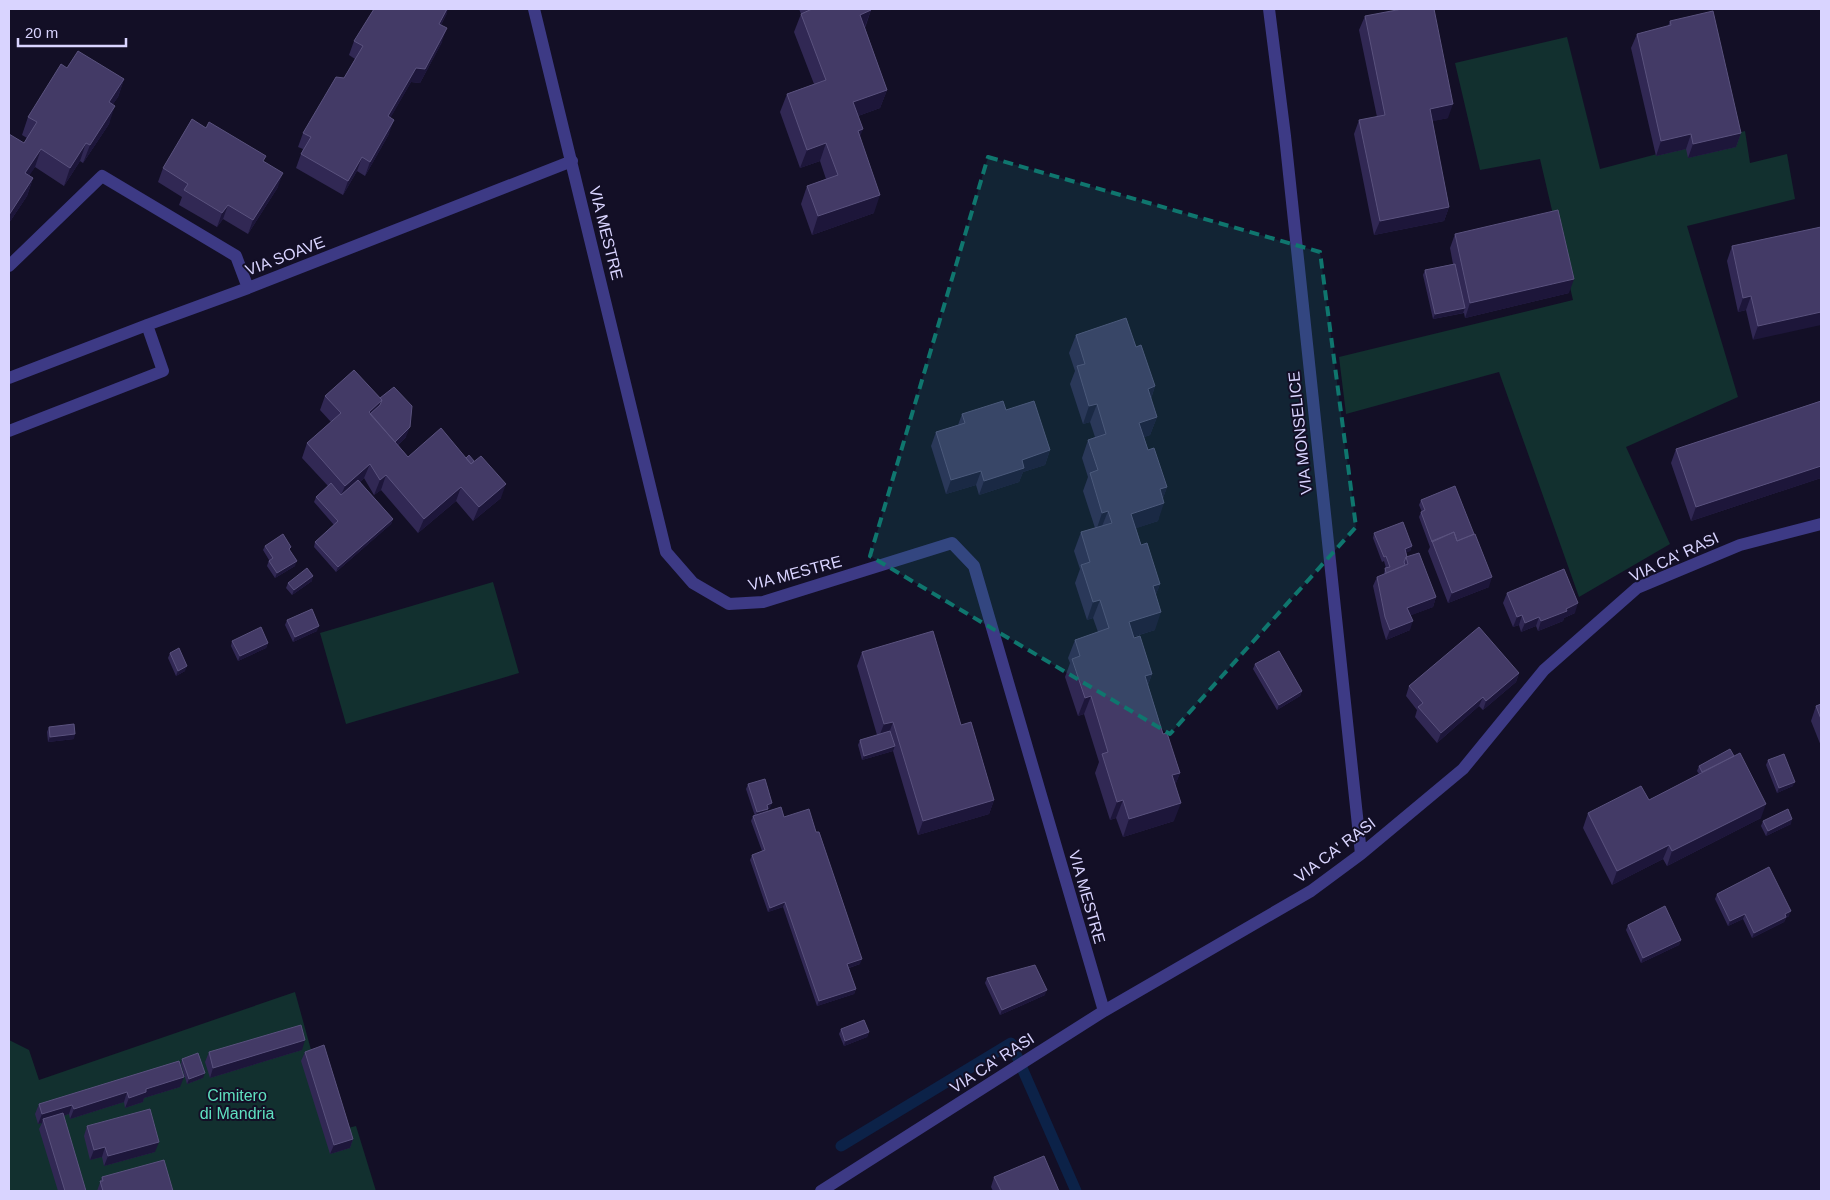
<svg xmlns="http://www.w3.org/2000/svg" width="1830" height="1200" font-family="Arial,sans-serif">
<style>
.green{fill:#12302f}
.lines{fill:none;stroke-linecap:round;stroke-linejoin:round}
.stream{stroke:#0c2248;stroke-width:11}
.minor{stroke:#3d3a85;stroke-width:12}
.wall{fill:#312854}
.shaded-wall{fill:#1d163a}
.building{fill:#433a66;stroke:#5a527e}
.marked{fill:#0f766e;fill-opacity:0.2;stroke:#0f766e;stroke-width:4;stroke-dasharray:10 6;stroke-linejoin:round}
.labels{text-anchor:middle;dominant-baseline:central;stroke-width:4;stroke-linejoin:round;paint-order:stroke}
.street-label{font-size:16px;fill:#d9d4ff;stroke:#130f26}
.park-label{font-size:16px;fill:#5fe0c0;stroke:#130f26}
</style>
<rect width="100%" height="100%" fill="#130f26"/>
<path class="green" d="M1567,37L1600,169L1745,131L1750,163L1787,154L1795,199L1687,226L1738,397L1626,447L1670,544L1579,597L1499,372L1346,414L1339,357L1573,300L1540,159L1480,170L1455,63Z
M493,582L519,673L346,724L320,633Z
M295,992L313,1057L344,1129L356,1126L376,1191H9V1040L29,1050L39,1080Z"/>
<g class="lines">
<path class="stream" d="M841,1146L1011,1043L1076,1191"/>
<path class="minor" d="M534,9L666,552L693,583L729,604L763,602L952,543L974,566L1104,1011
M1269,9L1285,136L1361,854
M9,266L102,176L236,256L248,288
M9,378L147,325L248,288L572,161
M9,431L163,371L147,325
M821,1191L1104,1011L1311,891L1361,854L1463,769L1544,670L1637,588L1740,545L1821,524"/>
</g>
<path class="wall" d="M799,9H870L871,10L865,28L887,90L880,108L858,116L860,138L874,213L812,235L801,204L807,186L826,179L820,161L800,168L780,112L787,94L814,84L794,32L801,14Z
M447,13L441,25L442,42L420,83L411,82L390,118L389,134L365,176L357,171L343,195L296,168L301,154L303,149L298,147L303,133L344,78L355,59L349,55L354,41Z
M1365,16L1448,118L1432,121L1449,207L1444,221L1374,235L1354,134L1359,120L1377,117L1359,30Z
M1670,21L1741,133L1736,147L1688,158L1686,149L1656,156L1631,48L1637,34L1668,26Z
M67,68L124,79L118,97L113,104L109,124L83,163L80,161L64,186L35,167L29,175L33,178L27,196L9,223V134L24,143L27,138L22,135L28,117Z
M264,162L278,187L248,234L223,219L217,227L179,205L182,197L158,182L163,168Z
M1821,227L1753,340L1746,310L1738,312L1727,261L1732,246Z
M1455,234L1569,293L1465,318L1464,313L1433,319L1423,275L1425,270L1453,264L1450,248Z
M1076,335L1136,347L1155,386L1151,399L1157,417L1150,435L1144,437L1148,450L1167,487L1163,498L1158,521L1136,528L1141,545L1160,584L1156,594L1155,630L1133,637L1152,674L1148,685L1163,734L1180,773L1175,785L1174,821L1123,837L1116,818L1110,820L1095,773L1099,762L1084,714L1078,716L1065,677L1070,663L1068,658L1075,640L1098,632L1093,618L1087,620L1075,583L1080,569L1074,551L1081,532L1095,528L1083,491L1088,477L1082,458L1088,440L1095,437L1090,422L1083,424L1070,384L1075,371L1069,353Z
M325,396L406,437L398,445L408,457L466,458L501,498L473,521L456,501L418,533L381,490L374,495L364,478L360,482L393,519L391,524L336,572L314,547L315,542L334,525L314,502L316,497L328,486L302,458L307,443L331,422L320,410Z
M1821,401V478L1691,521L1671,463L1676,449Z
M1006,410L1050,450L1045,465L1023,472L1019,482L979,495L976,485L946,494L931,446L936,432L958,425L962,414Z
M1421,500L1489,587L1448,603L1428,551L1430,547L1419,517L1421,512H1422L1419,505Z
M1374,533L1412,546L1410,551L1406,552L1407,557L1436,597L1433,607L1411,615L1410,630L1386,640L1382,627L1373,586L1377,577L1384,574L1385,568H1386L1384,561L1382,562L1373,538Z
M265,546L290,551L295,566L275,578L267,566L269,560L263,550Z
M312,581L292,595L286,588L288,583Z
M1507,593L1575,613L1564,618L1563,621L1538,631L1536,626L1521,632L1519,625L1513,627L1503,603Z
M287,620L317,631L293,642L285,625Z
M232,641L268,643L266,648L238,661L231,646Z
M862,652L961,725L994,800L989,814L918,835L893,751L862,760L858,745L860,740L877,735L857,666Z
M170,653L185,671L176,676L168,658Z
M1255,664L1302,691L1300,696L1277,710L1253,669Z
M1519,673L1516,682L1483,710L1479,706L1437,743L1415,717L1417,710L1406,696L1409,686Z
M1821,704V746L1811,721L1816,706Z
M49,727L74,739L48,742L47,732Z
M1734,756L1761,818L1667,866L1663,859L1612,885L1583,828L1588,813L1649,800L1699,774L1697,771L1699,766Z
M1768,760L1793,786L1777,793L1766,765Z
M748,784L770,808L768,809L767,812L784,817L860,964L849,968L856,989L854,994L817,1006L783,907L768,912L750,860L752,855L762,851L751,821L753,816H755L746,789Z
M1763,821L1791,824L1766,836L1761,826Z
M1717,894L1789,916L1786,918L1784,922L1752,938L1743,919L1728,926L1715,899Z
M1628,925L1681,940L1679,945L1641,963L1626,930Z
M987,978L1045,995L1000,1015L985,983Z
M841,1029L869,1032L867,1037L844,1046L839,1034Z
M302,1050L210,1078L205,1062L209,1052Z
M305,1052L353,1139L350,1148L330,1154L301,1061Z
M182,1059L203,1078L187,1084L181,1064Z
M179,1061L180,1087L144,1098L143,1102L125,1108L124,1102L70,1119L69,1114L63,1116L86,1191H58L39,1129L42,1123L38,1124L35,1114L39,1104Z
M87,1126L155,1152L104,1166L102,1157L90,1160L84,1136Z
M102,1177L173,1191H97Z
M994,1177L1059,1191H993L991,1187Z"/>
<path class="shaded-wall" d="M447,9H448L447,13L434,38L439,24Z
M871,10L864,29L860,15Z
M447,28L442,42L420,83L411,82L383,131L388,116L416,68Z
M124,79L118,97L102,120L109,102Z
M887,90L880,108L847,120L853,102Z
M1453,104L1448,118L1425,123L1430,109Z
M115,106L109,124L83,163L90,145Z
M394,120L389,134L365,176L370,162Z
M863,129L856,147L858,131Z
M1741,133L1736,147L1688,158L1693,144Z
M1691,134L1686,149L1656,156L1661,141Z
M86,143L80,161L64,186L70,168Z
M826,143L820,161L800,168L807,150Z
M41,149L35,167L19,191L25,173Z
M362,157L357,171L343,195L348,181Z
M283,173L278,187L248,234L253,220Z
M33,178L27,196L9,223V215Z
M880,195L874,213L812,235L818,216Z
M228,205L223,219L217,227L222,213Z
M1449,207L1444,221L1374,235L1380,221Z
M1574,279L1569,293L1465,318L1470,303Z
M1751,296L1746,310L1738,312L1743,298Z
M1465,308L1463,313L1433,319L1435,314Z
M1821,312V325L1753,340L1758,326Z
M1155,386L1149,404L1148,389Z
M382,400L377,415L370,420L369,412Z
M1097,404L1090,422L1083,424L1089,406Z
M1157,417L1150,435L1132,441L1139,423Z
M410,427L406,437L388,454L392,444Z
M1050,450L1045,465L1023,472L1019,482L979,495L984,481L1022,460Z
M370,464L364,478L339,500L345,486Z
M1821,466V478L1691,521L1696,507Z
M981,471L976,485L946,494L951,480Z
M386,475L381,490L374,495L380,480Z
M506,484L501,498L473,521L479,507Z
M461,487L456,501L418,533L424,519Z
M1167,487L1161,504L1164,503L1158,521L1125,532L1131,514L1160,489Z
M1108,511L1101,529L1096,531L1102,513Z
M393,519L391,524L336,572L338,567Z
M1412,546L1410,551L1403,554L1405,549Z
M297,561L295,566L275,578L277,573Z
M313,576L312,581L292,595L294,590Z
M1492,577L1489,587L1448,603L1452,593Z
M1160,584L1153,602V586Z
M1436,597L1433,607L1404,618L1407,608Z
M1100,600L1093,618L1087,620L1093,602Z
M1578,603L1575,613L1564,618L1563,621L1538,631L1541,621Z
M1161,612L1155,630L1122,640L1129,622Z
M1522,615L1519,625L1513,627L1517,617Z
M1539,617L1536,626L1521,632L1525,623Z
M1413,621L1410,630L1386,640L1390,630Z
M319,626L317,631L293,642L295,637Z
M268,643L266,648L238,661L240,656Z
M187,666L185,671L176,676L178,671Z
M1519,673L1516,682L1483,710L1486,701Z
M1152,674L1145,692V676Z
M1302,691L1300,696L1277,710L1279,705Z
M1091,696L1084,714L1078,716L1085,698Z
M1483,697L1479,706L1437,743L1441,733Z
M893,722L888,736L878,739L884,724Z
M75,734L74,739L48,742L50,737Z
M895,746L893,751L862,760L864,756Z
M1180,773L1173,791L1172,775Z
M1795,782L1793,786L1777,793L1779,788Z
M994,800L989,814L918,835L923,821Z
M1123,800L1116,818L1110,820L1117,802Z
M772,803L770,808L765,810L767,805Z
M1181,803L1174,821L1123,837L1129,819Z
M1766,804L1761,818L1667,866L1672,851Z
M768,809L766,814L755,817L757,812Z
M1792,819L1791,824L1766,836L1768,831Z
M1669,845L1663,859L1612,885L1617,871Z
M785,902L783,907L768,912L770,908Z
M1791,911L1789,916L1786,918L1784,922L1752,938L1754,933Z
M1745,914L1743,919L1728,926L1730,921Z
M1681,940L1679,945L1641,963L1643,958Z
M862,959L860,964L845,969L847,964Z
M856,989L854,994L817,1006L819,1001Z
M1047,990L1045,995L1000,1015L1002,1010Z
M869,1032L867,1037L844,1046L845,1041Z
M305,1040L302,1050L210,1078L213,1068Z
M205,1073L203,1078L187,1084L189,1079Z
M184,1077L180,1087L144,1098L143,1102L125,1108L129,1098L146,1089Z
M127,1092L124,1102L70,1119L74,1109Z
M72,1105L69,1114L44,1122L43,1119L42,1123L38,1124L42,1114Z
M353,1139L350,1148L330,1154L334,1145Z
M159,1142L155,1152L104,1166L108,1156Z
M105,1147L102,1157L90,1160L94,1150Z"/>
<path class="building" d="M374,9H447L439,24L447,28L425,69L416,68L388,116L394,120L370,162L362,157L348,181L301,154L311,137L303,133L336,77L344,78L363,46L354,41Z
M812,9H870L871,10L860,15L887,90L853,102L863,129L858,131L880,195L818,216L807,186L838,175L826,143L807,150L787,94L826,80L801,14Z
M1402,9H1434L1453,104L1430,109L1449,207L1380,221L1359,120L1385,115L1365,16Z
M1713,11L1741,133L1693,144L1691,134L1661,141L1637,34L1671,25L1670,21Z
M78,51L124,79L109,102L115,106L90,145L86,143L70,168L41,149L25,173L33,178L9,215V134L24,143L37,122L28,117L61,64L67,68Z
M192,119L206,128L209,122L266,156L263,161L283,173L253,220L228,205L222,213L184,190L188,184L163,168Z
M1558,210L1574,279L1470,303L1455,234Z
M1821,227V312L1758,326L1751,296L1743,298L1732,246Z
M1455,264L1465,308L1435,314L1425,270Z
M1126,318L1136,347L1141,345L1155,386L1148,389L1157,417L1139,423L1148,450L1154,448L1167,487L1160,489L1164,503L1131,514L1141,545L1147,543L1160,584L1153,586L1161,612L1129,622L1134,638L1140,636L1152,674L1145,676L1163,734L1167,733L1180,773L1172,775L1181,803L1129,819L1123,800L1117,802L1102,754L1108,752L1091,696L1085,698L1072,659L1080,656L1075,640L1109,628L1100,600L1093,602L1081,565L1090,562L1081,532L1112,523L1108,511L1102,513L1090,473L1098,470L1088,440L1106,434L1097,404L1089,406L1077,366L1085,364L1076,335Z
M354,370L382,400L369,412L408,457L441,428L471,464L481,456L506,484L479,507L461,487L424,519L386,475L380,480L370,464L345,486L307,443L341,413L325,396Z
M394,387L412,406L410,427L395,442L370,414L380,405L382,400L380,398Z
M1003,401L1006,410L1034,401L1050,450L1022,460L1024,468L984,481L981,471L951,480L936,432L965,423L962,414Z
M1821,401V466L1696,507L1676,449Z
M469,455L474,461L471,464L466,458Z
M358,480L393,519L338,567L315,542L338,521L316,497L331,483L341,495Z
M1455,486L1474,534L1457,541L1454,532L1432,542L1421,512L1425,510L1421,500Z
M1403,522L1412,546L1405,549L1407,557H1406L1404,562L1405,565L1386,573L1385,568L1390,567L1386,556L1384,557L1374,533Z
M1454,532L1457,541L1475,534L1492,577L1452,593L1432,541Z
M283,534L291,547L289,549L297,561L277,573L269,561L273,558L265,546Z
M1419,553L1436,597L1407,608L1413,621L1390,630L1385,617L1377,577L1408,564L1406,557Z
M307,568L313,576L294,590L288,583Z
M1564,569L1578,603L1566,609L1567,611L1541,621L1539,617L1525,623L1522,615L1517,617L1507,593Z
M312,609L319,626L295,637L287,620Z
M261,627L268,643L240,656L232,641Z
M1479,627L1519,673L1486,701L1483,697L1441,733L1418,707L1423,703L1409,686Z
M933,631L961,725L971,722L994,800L923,821L893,722L884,724L862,652Z
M179,648L187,666L178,671L170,653Z
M1279,651L1302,691L1279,705L1255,664Z
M1821,704V719L1816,706Z
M74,724L75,734L50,737L49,727Z
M890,731L895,746L864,756L860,740Z
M1730,749L1734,756L1702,772L1699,766Z
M1740,753L1766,804L1672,851L1669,845L1617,871L1588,813L1641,786L1649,800Z
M1784,754L1795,782L1779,788L1768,760Z
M765,779L772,803L767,805L768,809L757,812L748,784Z
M781,807L784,817L809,809L816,832H819L862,959L847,964L856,989L819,1001L785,902L770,908L752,855L765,850L753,816Z
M1788,809L1792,819L1768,831L1763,821Z
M1769,867L1791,911L1785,914L1786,917L1754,933L1745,914L1730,921L1717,894Z
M1665,906L1681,940L1643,958L1628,925Z
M1035,965L1047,990L1002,1010L987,978Z
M864,1020L869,1032L845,1041L841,1029Z
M301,1025L305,1040L213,1068L209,1052Z
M324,1045L353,1139L334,1145L305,1052Z
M198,1053L205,1073L189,1079L182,1059Z
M179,1061L184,1077L146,1089V1092L129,1098L127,1092L74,1109L72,1105L42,1114L39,1104Z
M150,1109L159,1142L108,1156L105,1147L94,1150L87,1126Z
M63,1113L86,1191H65L43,1119Z
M1044,1156L1059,1191H1001L994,1177Z
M164,1160L173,1191H103L100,1181H103L102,1177Z"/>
<path class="marked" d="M988,157L1320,252L1356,527L1170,734L870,556Z"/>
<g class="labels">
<g class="street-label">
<text transform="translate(606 233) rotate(76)">VIA MESTRE</text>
<text transform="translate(285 256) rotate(-21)">VIA SOAVE</text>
<text transform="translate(1300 433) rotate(-96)">VIA MONSELICE</text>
<text transform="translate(1674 557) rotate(-25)">VIA CA' RASI</text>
<text transform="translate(795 573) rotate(-15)">VIA MESTRE</text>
<text transform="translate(1335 850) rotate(-37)">VIA CA' RASI</text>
<text transform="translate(1087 897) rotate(74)">VIA MESTRE</text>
<text transform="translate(992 1063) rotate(-33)">VIA CA' RASI</text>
</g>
<g class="park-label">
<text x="237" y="1095">Cimitero<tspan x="237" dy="18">di Mandria</tspan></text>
</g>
</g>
<rect width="1830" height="1200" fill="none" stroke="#d9d4ff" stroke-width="20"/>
<path d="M18 38v8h108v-8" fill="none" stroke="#d9d4ff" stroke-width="2.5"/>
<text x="25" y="38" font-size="15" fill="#d9d4ff" stroke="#130f26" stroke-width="4" paint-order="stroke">20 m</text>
</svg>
